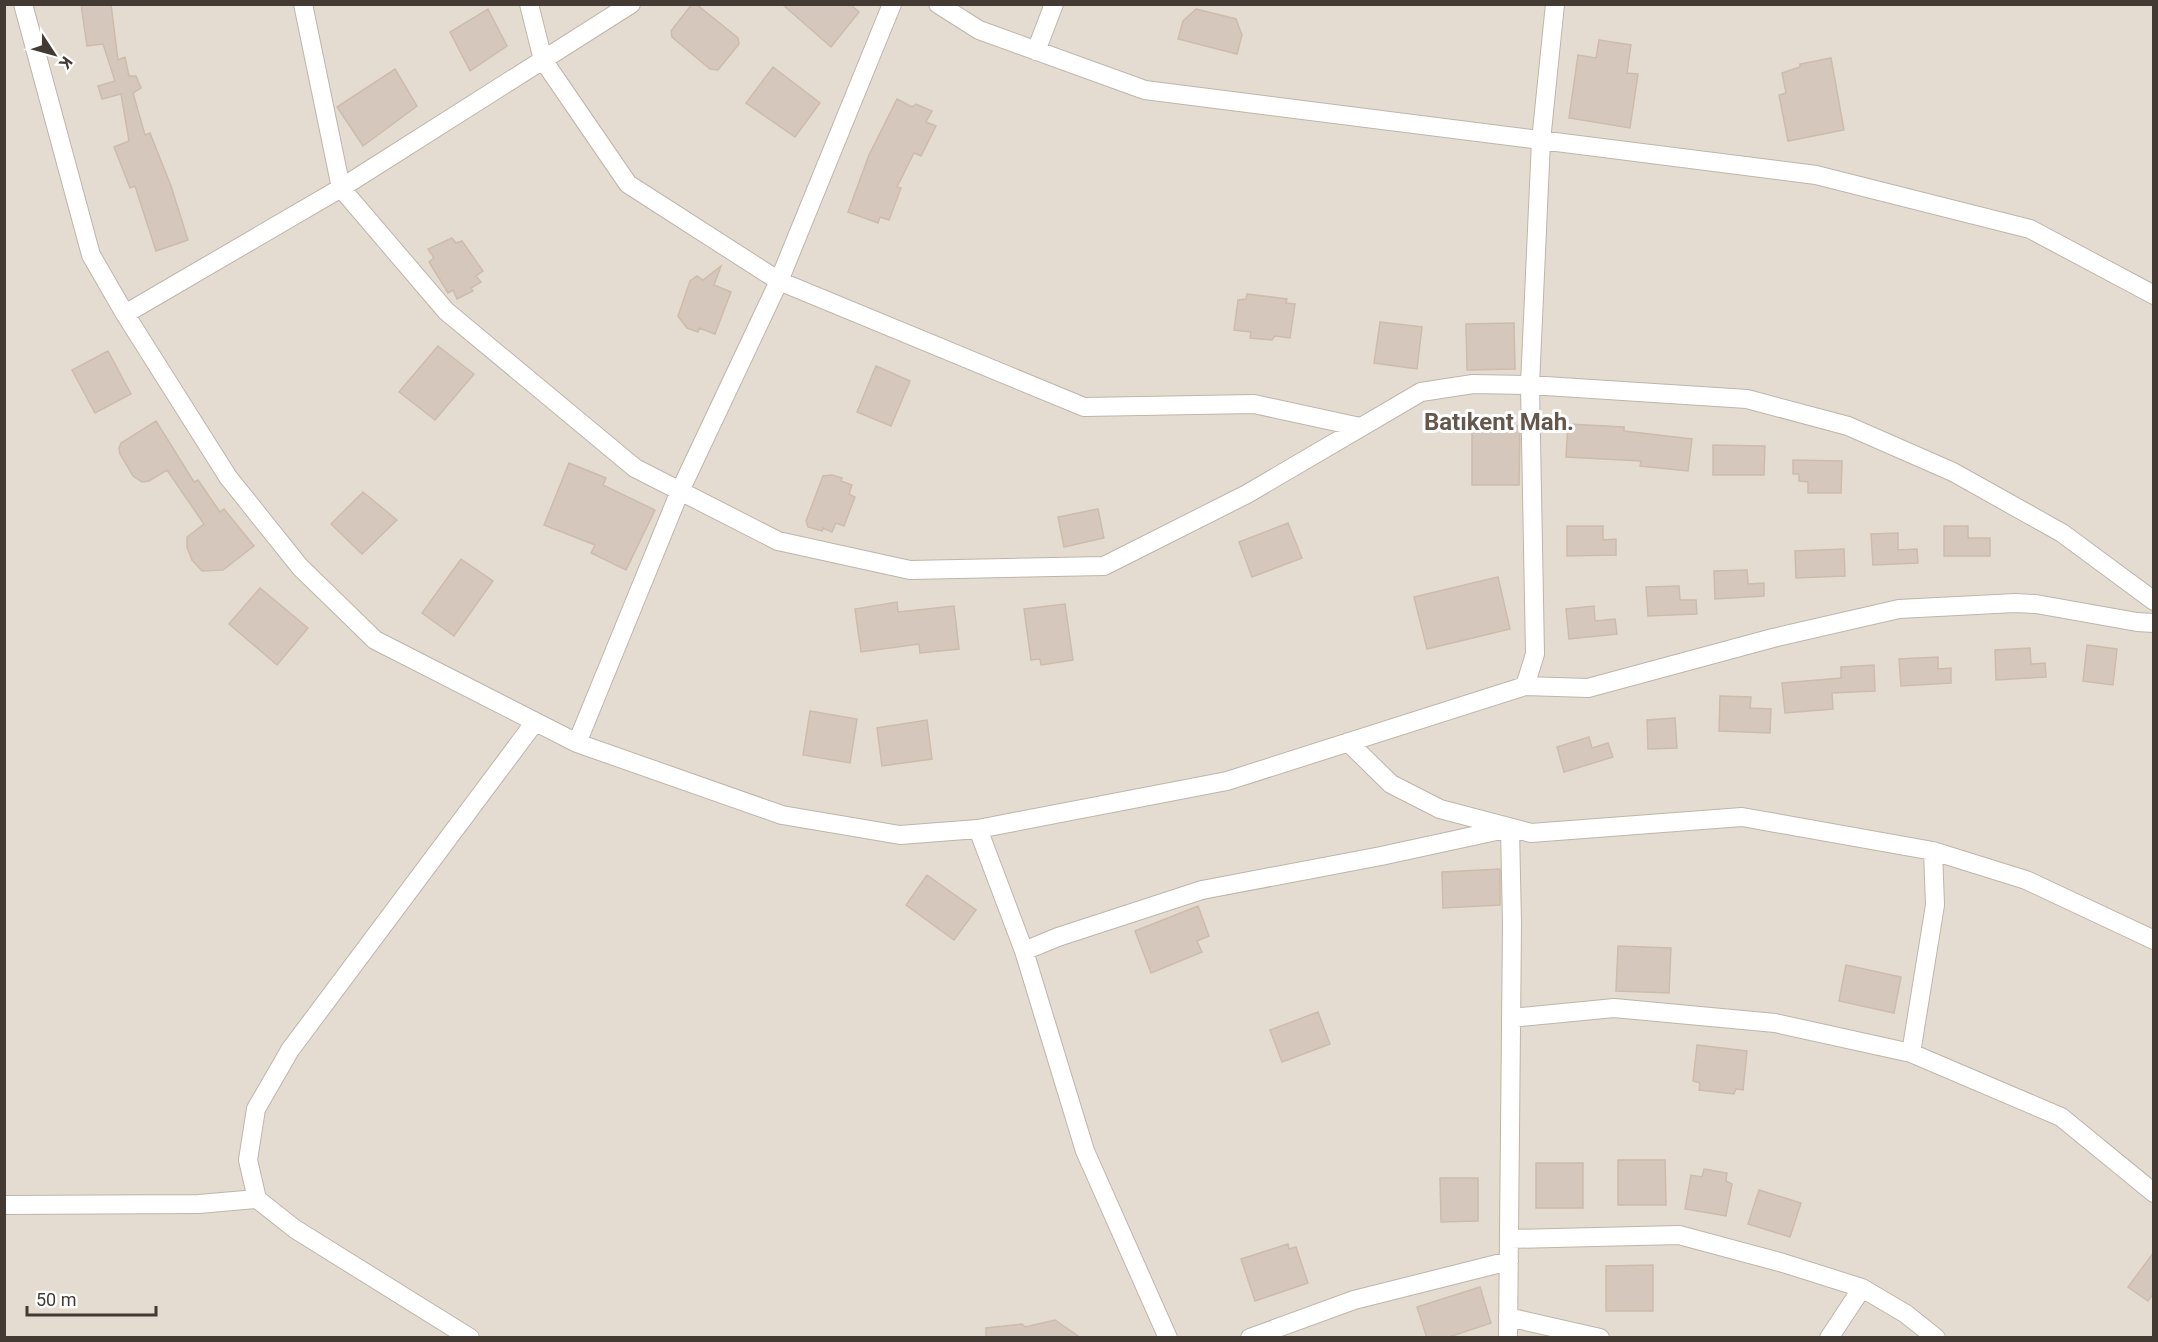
<svg xmlns="http://www.w3.org/2000/svg" width="2158" height="1342" font-family="Roboto,sans-serif">
<style>
.residential{fill:#e5dcd1}
.building{fill:#d6c7bc;stroke:#cdbbac;stroke-width:1.5}
.lines{fill:none;stroke-linecap:round;stroke-linejoin:round}
.minor-casing{stroke:#bfb4a9;stroke-width:20}
.minor{stroke:#fff;stroke-width:18}
.labels{text-anchor:middle;dominant-baseline:central;stroke-width:6;stroke-linejoin:round;paint-order:stroke}
.district-label{font-size:24px;font-weight:bold;fill:#65574b;stroke:#fff}
</style>
<rect width="100%" height="100%" fill="#f1ebe3"/>
<path class="residential" d="M5,5H2153V1337H5Z"/>
<path class="building" d="M81,4H111L118,60L125,57L129,76H136L141,88L133,93L145,135L150,133L171,186L188,240L156,251L135,186L130,188L114,147L129,141L121,94L102,99L98,86L115,81L103,44L87,46Z
M692,4H696L738,38L739,44L718,70L710,69L672,37L671,31Z
M782,4H850L859,12L831,47Z
M488,9L507,46L470,71L450,32Z
M1196,9L1236,19L1242,35L1237,54L1178,39L1183,21Z
M1599,40L1631,45L1627,73L1638,74L1630,128L1569,118L1578,55L1596,58Z
M1831,58L1844,130L1788,141L1779,95L1786,93L1782,73L1800,67V64Z
M773,67L820,103L795,137L746,103Z
M395,69L417,106L363,146L337,107Z
M897,99L912,107L916,104L932,111L926,122L936,126L921,156L914,153L897,187L901,188L889,220L880,217L878,223L848,212L869,155Z
M452,238L456,243L462,241L483,271L476,276L481,282L471,288L473,291L457,299L453,290L448,293L429,262L434,258L428,249Z
M721,266L714,285L731,292L715,334L699,328L698,332L687,328L678,316L690,281L697,276L703,280Z
M1247,294L1287,299L1286,303L1295,304L1290,338L1275,336L1272,340L1250,338L1251,332L1234,330L1238,300L1246,299Z
M1380,322L1422,327L1417,369L1374,363Z
M1514,323L1515,369L1467,370L1466,324Z
M438,346L474,374L435,420L399,392Z
M108,351L131,394L95,413L72,370Z
M876,366L910,381L891,426L857,412Z
M156,421L194,482L198,480L220,512L224,509L254,546L223,570L202,571L192,560L187,547V537L204,524L167,470L149,481L142,482L133,476L120,454L119,448L121,443Z
M1568,424L1624,427V431L1692,439L1688,471L1640,466L1641,461L1566,457Z
M1472,426H1520L1519,485H1472Z
M1713,445L1765,446L1764,475H1713Z
M1793,460L1842,461L1841,493H1808V482L1799,481V474H1793Z
M569,463L606,478L603,485L655,510L626,570L591,553L595,545L544,525Z
M832,475L842,478L841,481L852,485L849,494L855,497L844,526L836,523L832,532L823,528L822,531L808,527L806,521L823,476Z
M363,492L397,520L362,554L331,524Z
M1098,509L1104,538L1064,547L1058,517Z
M1288,523L1302,558L1252,577L1239,542Z
M1567,526H1603V540L1616,539V555L1567,556Z
M1944,526H1968V538H1990V556H1944Z
M1898,533V550L1917,549L1918,563L1873,565L1871,534Z
M1844,549L1845,576L1796,578L1795,551Z
M461,559L493,581L454,636L422,613Z
M1747,570L1748,584L1764,583V596L1715,599L1714,571Z
M1498,577L1510,629L1427,649L1414,597Z
M1679,586L1680,600H1696L1697,614L1648,616L1646,587Z
M260,588L308,628L277,665L229,624Z
M897,602L898,612L954,606L959,649L920,653L919,644L861,652L855,609Z
M1065,604L1073,660L1041,665L1040,659L1031,660L1024,609Z
M1594,606L1595,621L1615,619L1617,634L1569,639L1566,609Z
M2087,645L2117,649L2113,685L2083,681Z
M2030,648L2031,664L2045,663L2046,677L1996,680L1995,650Z
M1938,657V669L1951,668V683L1901,686L1899,659Z
M1874,665L1875,691L1832,693L1833,709L1785,713L1782,683L1841,678V667Z
M1720,696L1751,697L1750,708L1771,709L1770,733L1719,731Z
M810,711L857,719L850,763L803,755Z
M1675,718L1677,748L1648,749L1647,720Z
M927,720L932,759L882,766L877,728Z
M1589,737L1592,748L1608,743L1613,757L1564,772L1557,747Z
M1500,869V905L1443,908L1442,872Z
M927,875L976,910L954,940L906,905Z
M1198,906L1209,936L1197,941L1202,952L1151,973L1135,931Z
M1618,946L1671,948L1669,993L1616,991Z
M1846,965L1901,977L1894,1013L1839,1001Z
M1318,1012L1330,1044L1282,1062L1270,1030Z
M1697,1045L1747,1051L1743,1090L1736,1089L1734,1094L1699,1090L1700,1083L1693,1081Z
M1618,1160H1665L1666,1205H1618Z
M1536,1163H1583V1208H1536Z
M1704,1169L1727,1173L1726,1181L1732,1184L1726,1216L1685,1209L1691,1175L1702,1177Z
M1440,1178H1478V1221L1441,1222Z
M1759,1190L1801,1203L1790,1237L1748,1224Z
M1288,1244L1289,1249L1296,1247L1308,1283L1255,1301L1241,1259Z
M2154,1252V1293L2148,1301L2128,1287Z
M1653,1265V1311H1606V1266Z
M1480,1287L1491,1323L1446,1338H1427L1417,1307Z
M1055,1320L1081,1338H986V1328L1022,1324L1025,1327Z"/>
<g class="lines">
<g class="minor-casing">
<path id="minor" d="M23,4L91,255L125,314L228,477L300,567L375,640L577,743L782,815L900,835L978,829L1227,781L1525,686L1588,688L1773,638L1899,609L2015,603L2036,604L2137,622L2154,623
M303,4L341,188L446,311L635,468L778,541L910,570L1104,566L1247,494L1421,392L1473,384L1530,385L1747,399L1848,426L1953,472L2062,533L2154,601
M529,4L543,60L628,184L779,281L1084,407L1254,404L1360,427
M938,4L979,30L1145,90L1816,175L2030,229L2154,295
M1036,51L1054,4
M125,314L341,188L631,4
M1525,686L1535,654L1530,385L1541,141L1555,4
M1348,742L1391,784L1440,809L1531,833L1742,817L1933,851L2026,880L2154,940
M577,743L680,491L779,281L892,4
M978,829L1024,951L1058,937L1202,890L1381,856L1510,828L1512,924L1508,1338
M1024,951L1085,1151L1168,1338
M1511,1018L1614,1008L1775,1023L1911,1053L2061,1117L2154,1193
M1911,1053L1935,905L1933,851
M4,1205L199,1204L257,1199
M1510,1239L1679,1235L1783,1263L1862,1288L1906,1314L1936,1338
M1508,1317L1600,1338
M470,1338L295,1229L257,1199L248,1160L256,1109L290,1050L535,722
M1250,1338L1354,1300L1509,1261
M1829,1338L1862,1288"/>
</g>
<use href="#minor" class="minor"/>
</g>
<g class="labels">
<g class="district-label">
<text x="1499" y="422">Batıkent Mah.</text>
</g>
</g>
<rect width="2158" height="1342" fill="none" stroke="#433a33" stroke-width="12"/>
<g transform="translate(54 54) rotate(126)" stroke="#ffffff" stroke-width="4.5" paint-order="stroke">
<path d="M0-4.5L10 22L0 15L-10 22Z" fill="#433a33"/>
<text y="-9" font-size="16" font-weight="bold" text-anchor="middle" fill="#433a33">K</text>
</g>
<path d="M27 1306v9h129v-9" fill="none" stroke="#433a33" stroke-width="3"/>
<text x="36" y="1306" font-size="18" fill="#433a33" stroke="#ffffff" stroke-width="4.5" paint-order="stroke">50 m</text>
</svg>
